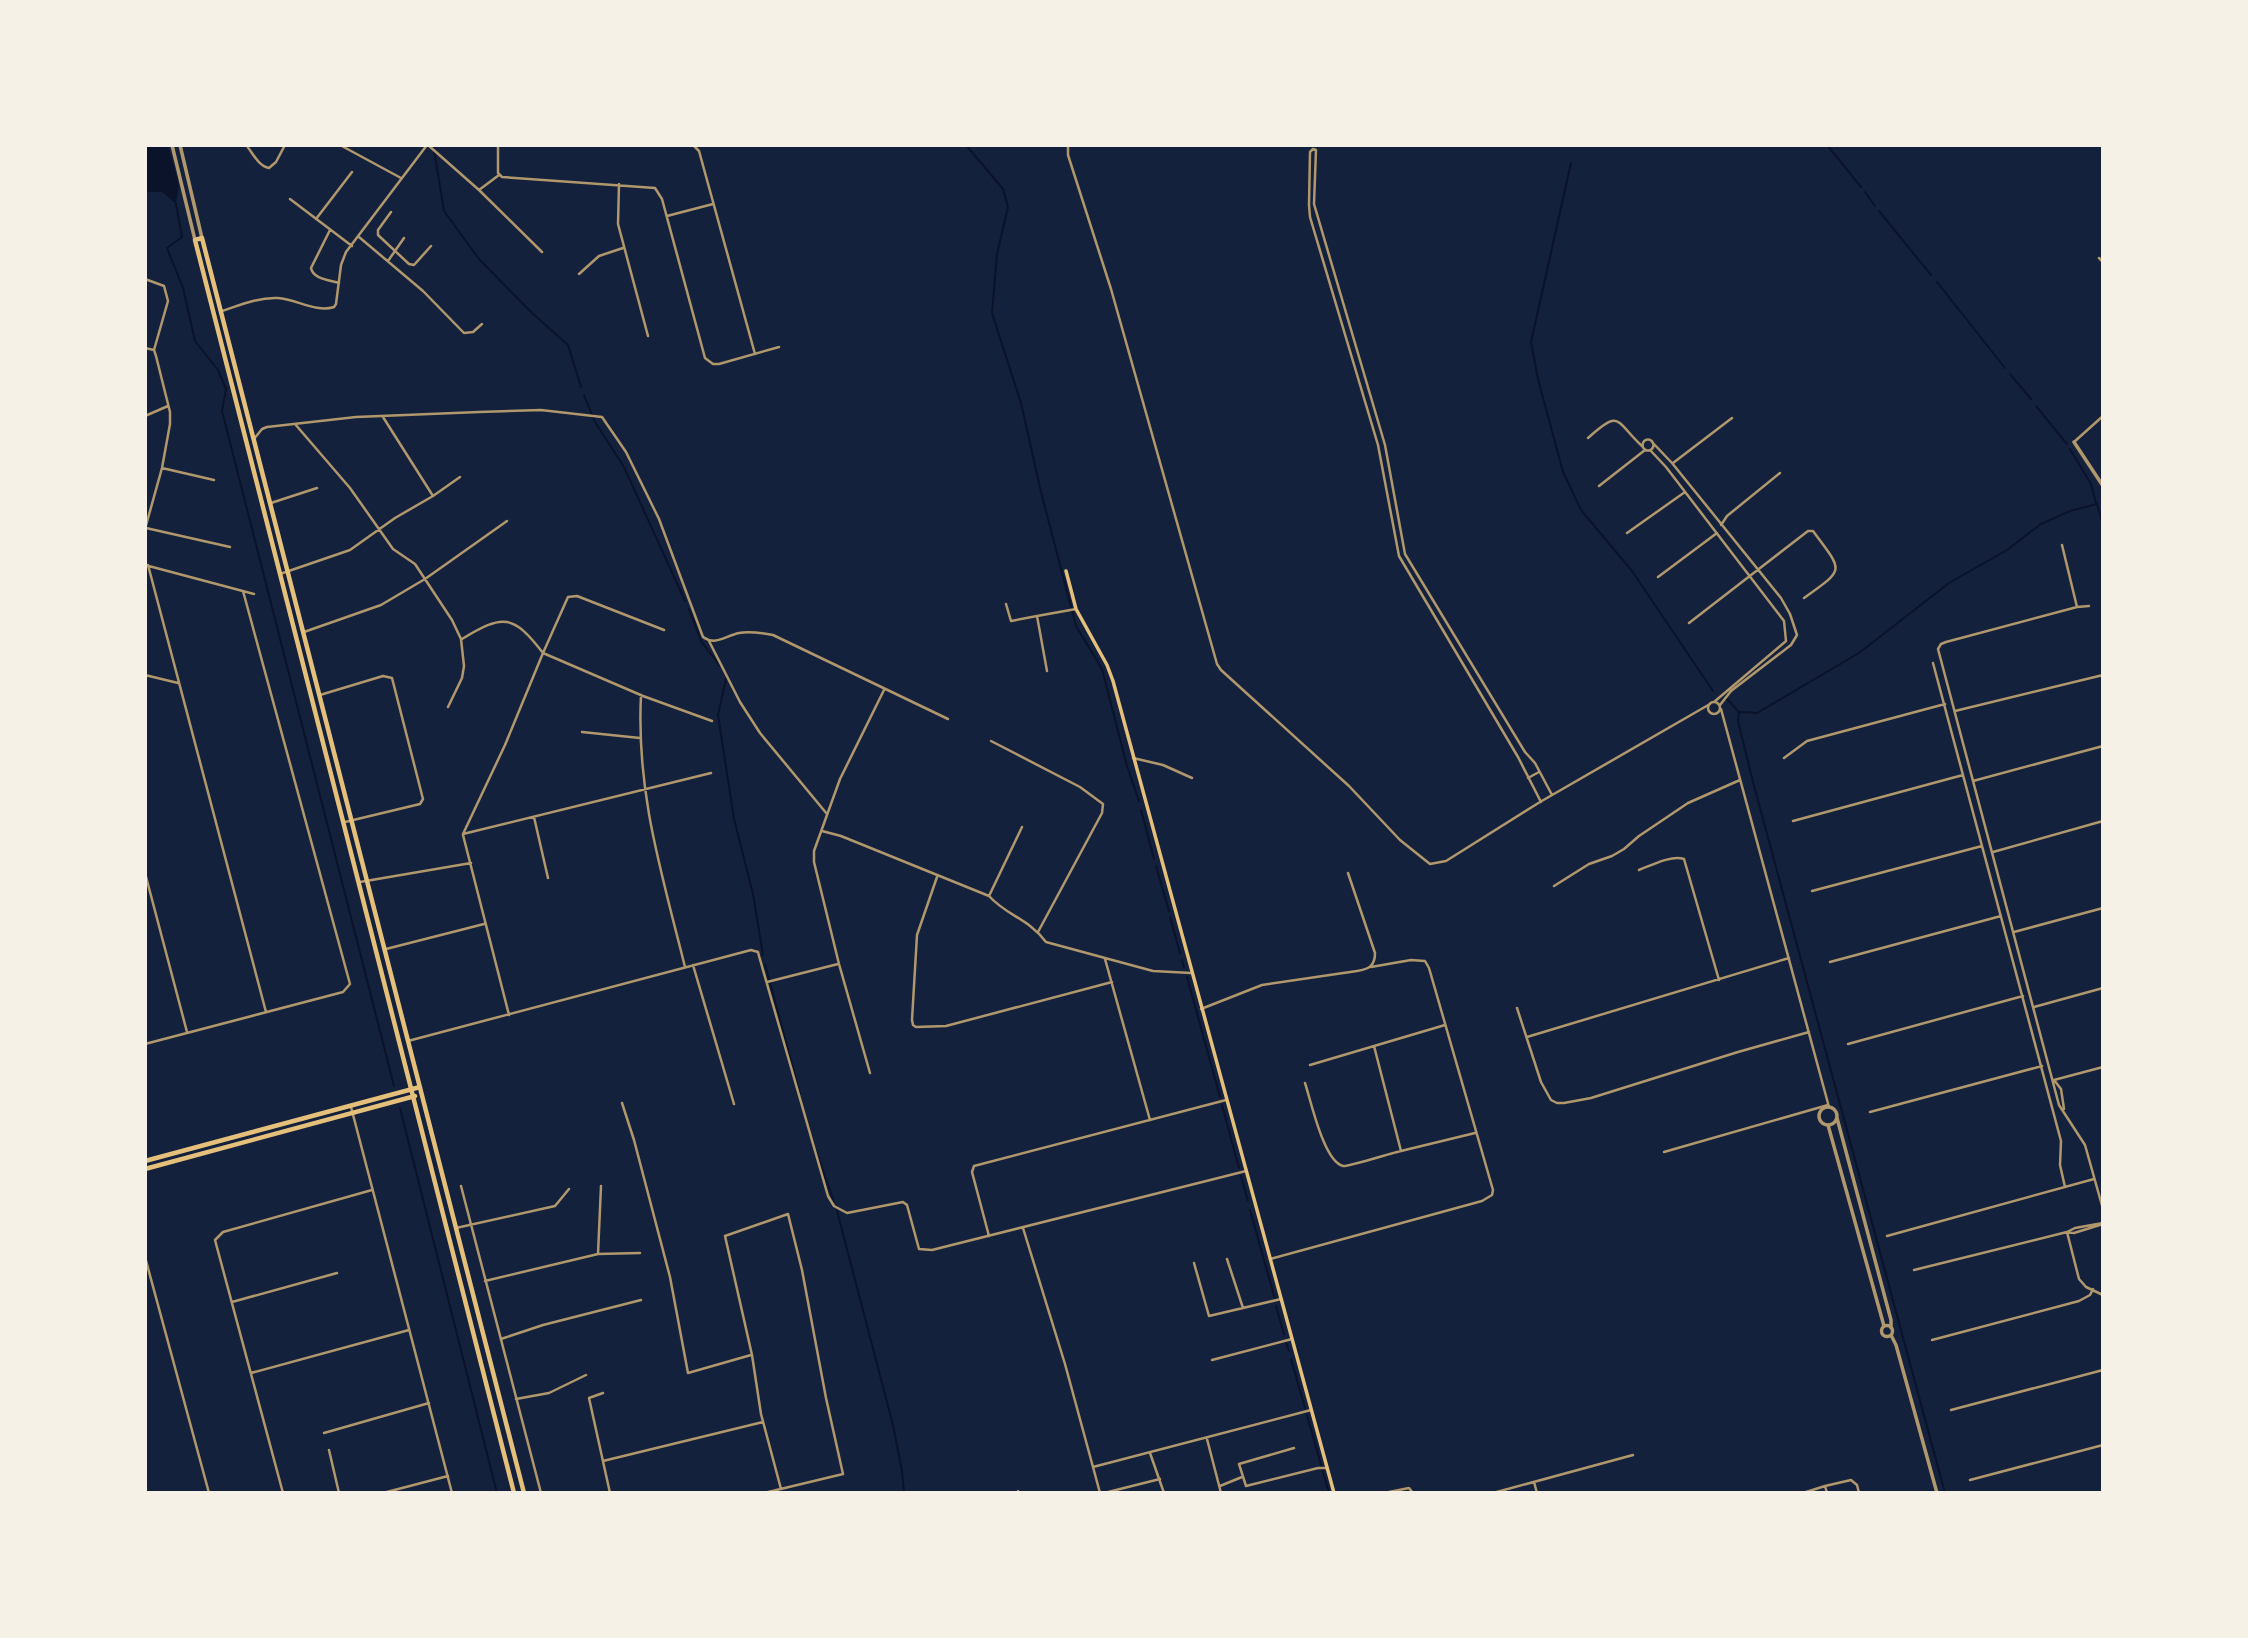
<svg xmlns="http://www.w3.org/2000/svg" width="2248" height="1638" font-family="Rubik,sans-serif">
<style>
.water{fill:#0b132b}
.lines{fill:none;stroke-linecap:round;stroke-linejoin:round}
.stream{stroke:#0b132b;stroke-width:2}
.minor{stroke:#b1986c;stroke-width:2.5}
.tertiary{stroke:#b1986c;stroke-width:3.5}
.secondary{stroke:#e5c07b;stroke-width:3.5}
.primary{stroke:#e5c07b;stroke-width:4.5}
</style>
<rect width="100%" height="100%" fill="#14213d"/>
<path class="water" d="M145,145H168L179,185L176,204L162,192H148L145,189Z"/>
<g class="lines">
<path class="stream" d="M435,145L434,150L444,211L479,259L532,313L568,345L581,387
M966,145L1003,189L1008,207L997,254L992,313L1021,403L1041,492L1076,626L1102,669L1127,766L1139,801
M1827,145L1861,187
M1571,163L1531,342L1538,379L1563,472L1581,510L1632,571L1713,691
M1865,192L1875,206
M176,204L182,237L167,248L183,288L195,341L218,370L226,389L222,411L394,1086
M1879,211L1931,275
M1937,282L2005,368
M2010,374L2031,399
M584,395L595,422L624,467L685,601
M2036,406L2067,444
M2070,449L2091,484L2096,503
M689,609L701,641L720,666
M726,679L718,715L734,819L753,894L763,955
M1727,699L1739,712L1738,721L1753,782L1945,1493
M1741,712L1757,713L1859,653L1949,583L2007,550L2041,524L2070,511L2097,504L2103,525
M1141,810L1154,859
M1156,866L1169,911
M1170,917L1180,953
M1182,960L1184,968
M765,964L800,1094
M1187,977L1220,1097
M1222,1105L1239,1168
M400,1108L497,1493
M816,1150L834,1202
M1241,1176L1248,1201
M1250,1210L1275,1299
M837,1211L893,1425L902,1471L904,1493
M1276,1306L1284,1334
M1286,1342L1289,1351
M1291,1359L1305,1408
M1307,1415L1329,1493"/>
<path class="minor" d="M246,145C253,153 258,166 269,168L276,162L285,145
M340,145L401,178
M428,145L479,190L499,175
M498,145V173L502,177L655,188L662,199L705,358L713,364H719L779,347
M693,145L699,151L755,354
M1068,145V155L1111,289L1217,664L1221,670L1349,786L1400,840L1430,864L1446,861L1540,802L1710,704
M619,184L618,224L648,336
M479,190L542,252
M290,199L352,246
M391,212L378,230V235L409,264L414,265L431,246
M667,216L713,204
M316,219L352,172
M330,230L311,268C313,279 329,280 339,283
M359,237L423,291L464,333L473,332L482,324
M2099,258L2103,262
M388,261L404,238
M579,274L599,256L623,248
M145,279L164,286L168,301L154,350
M222,311C240,305 259,297 278,298C296,299 316,313 334,307L336,304L341,265L346,252L427,145
M145,348L154,350L156,356L170,412V424L162,468L145,529
M145,416L168,406
M295,424L350,488L393,549L415,564L452,620L461,639L464,666L462,678L448,707
M1588,438C1621,408 1615,421 1642,446
M254,439L262,429L267,427L356,417L479,412L541,410L602,417L626,452L659,519L703,637C716,646 725,636 739,633C750,631 762,633 773,635L948,719
M1642.5 445a5.5 5.5 0 1 1 11 0a5.5 5.5 0 1 1-11 0Z
M1652,442L1672,463L1781,598L1790,614L1797,635L1791,645L1731,691L1720,705
M2074,442L2103,416
M1650,450L1666,467L1784,621L1786,641L1714,702
M1673,463L1732,418
M162,468L214,480
M1599,486L1645,450
M433,496L460,477
M271,503L317,488
M1721,525L1727,516L1780,473
M146,528L230,547
M1627,533L1685,492
M2062,545L2077,607
M145,565L254,594
M148,565L266,1012
M280,574L350,550L395,518L433,496L383,417
M1658,577L1717,533
M1006,604L1011,621L1037,616
M2089,606L2077,607L1946,642L1941,644L1938,649L2059,1105L2085,1145L2103,1209
M1689,623L1808,531H1813C1843,572 1846,568 1804,598
M304,632L381,605L425,579L507,521
M462,639C503,614 513,614 543,653L568,597L577,596L664,630
M709,641L740,702L760,733L827,814
M1933,663L2061,1141L2060,1165L2065,1187
M1047,671L1037,616L1076,609
M145,675L178,683
M320,695L383,676L392,678L423,799L420,804L345,822
M641,695C636,793 662,874 685,967
M1708 708a6 6 0 1 1 12 0a6 6 0 1 1-12 0Z
M1721,709L1829,1107
M1955,711L2103,675
M582,732L640,738
M991,741L1080,787L1103,804L1102,813L1038,932
M1133,758L1163,765L1192,778
M1784,758L1807,741L1945,704
M1528,778L1539,772
M1973,781L2103,746
M1541,802L1518,757L1399,556L1378,445L1310,217L1309,205L1310,152L1313,149L1316,150L1314,204L1385,445L1405,554L1525,752L1535,763L1552,795
M534,817L548,878
M1793,821L1963,775
M822,831L841,836L989,896C1007,916 1028,918 1046,942L1153,971L1191,973
M463,834L505,745L543,653L643,696L712,721
M463,834L711,773
M463,835L509,1015
M1993,852L2103,821
M1639,870C1652,865 1671,855 1684,859L1719,980
M145,873L187,1032
M937,877L917,935L912,1020L913,1025L916,1027L946,1026L1112,982
M360,882L471,863
M1554,886L1589,864L1612,856L1624,849L1639,836L1688,803L1740,780
M1812,891L1982,846
M989,896L1022,827
M2014,932L2103,908
M386,949L484,924
M1105,959L1150,1120
M1830,962L2001,916
M693,965L734,1104
M767,982L838,964
M2034,1007L2103,988
M1517,1008L1541,1082L1551,1100L1557,1103H1564L1591,1098L1738,1052L1809,1032
M1201,1009L1262,985L1357,971C1369,969 1375,966 1375,953L1348,873
M1527,1037L1789,958
M408,1041L751,950L758,952L759,956L828,1196L834,1206L847,1213L903,1202L907,1205L919,1249L932,1250L1246,1171
M145,1044L343,992L350,984L243,591
M1848,1044L2023,996
M1374,1046L1401,1151L1475,1133
M1310,1065L1445,1025
M870,1073L839,964L814,862V851L840,779L884,690
M2054,1080L2103,1067
M2054,1080L2061,1089L2064,1109
M1305,1083C1311,1101 1324,1162 1343,1166C1348,1167 1391,1153 1401,1151
M622,1103L634,1140L670,1277L688,1373L751,1355
M351,1107L452,1493
M1870,1112L2042,1066
M1664,1152L1828,1105
M461,1186L541,1493
M456,1228L555,1206L569,1189
M1023,1228L1065,1364L1093,1467
M2067,1232L2079,1279L2086,1287L2103,1295
M2067,1232L2074,1233L2103,1224
M989,1236L972,1172L974,1166L1226,1100
M1887,1236L2094,1179
M598,1254L601,1186
M145,1257L209,1493
M1227,1259L1243,1308
M1270,1259L1482,1201L1492,1195L1493,1190L1429,968L1425,961L1411,960L1371,967
M1194,1263L1209,1316L1281,1299
M1914,1270L2067,1232L2075,1228L2103,1223
M485,1281L598,1254L640,1253
M232,1302L337,1273
M501,1339L543,1325L641,1300
M1932,1340L2079,1301L2090,1295L2093,1289
M1212,1360L1292,1339
M251,1373L409,1330
M603,1393L589,1398L610,1493
M516,1399L549,1393L586,1375
M1951,1410L2103,1370
M324,1433L429,1403
M1207,1439L1221,1493
M1294,1448L1239,1464L1246,1486L1318,1468H1327
M329,1450L339,1493
M1150,1453L1164,1493
M603,1461L763,1422
M1970,1480L2103,1445
M1534,1482L1537,1493
M1220,1486L1242,1477
M1825,1486L1851,1480L1857,1485L1859,1493
M1018,1491L1019,1493
M1108,1492L1160,1479
M283,1493L215,1240L223,1232L372,1190
M383,1493L448,1476
M764,1493L843,1474L826,1398L802,1270L788,1214L725,1236L752,1355L761,1414L781,1489
M1100,1493L1093,1467L1311,1410
M1384,1493L1409,1488L1413,1493
M1493,1493L1633,1455
M1803,1493L1825,1486L1827,1493"/>
<path class="tertiary" d="M172,145L195,240
M180,145L202,238
M2074,442L2103,486
M1819 1116a9 9 0 1 1 18 0a9 9 0 1 1-18 0Z
M1837,1118L1891,1320V1328
M1828,1125L1884,1326
M1881.5 1331a5.5 5.5 0 1 1 11 0a5.5 5.5 0 1 1-11 0Z
M1891,1335L1896,1345L1937,1493"/>
<path class="secondary" d="M1066,571L1076,609L1107,665L1113,681L1334,1493"/>
<path class="primary" d="M145,1161L420,1087
M145,1169L415,1096
M514,1493L195,240L202,238L524,1493"/>
</g>
<rect width="2248" height="1638" fill="none" stroke="#f6f1e7" stroke-width="294"/>
</svg>
